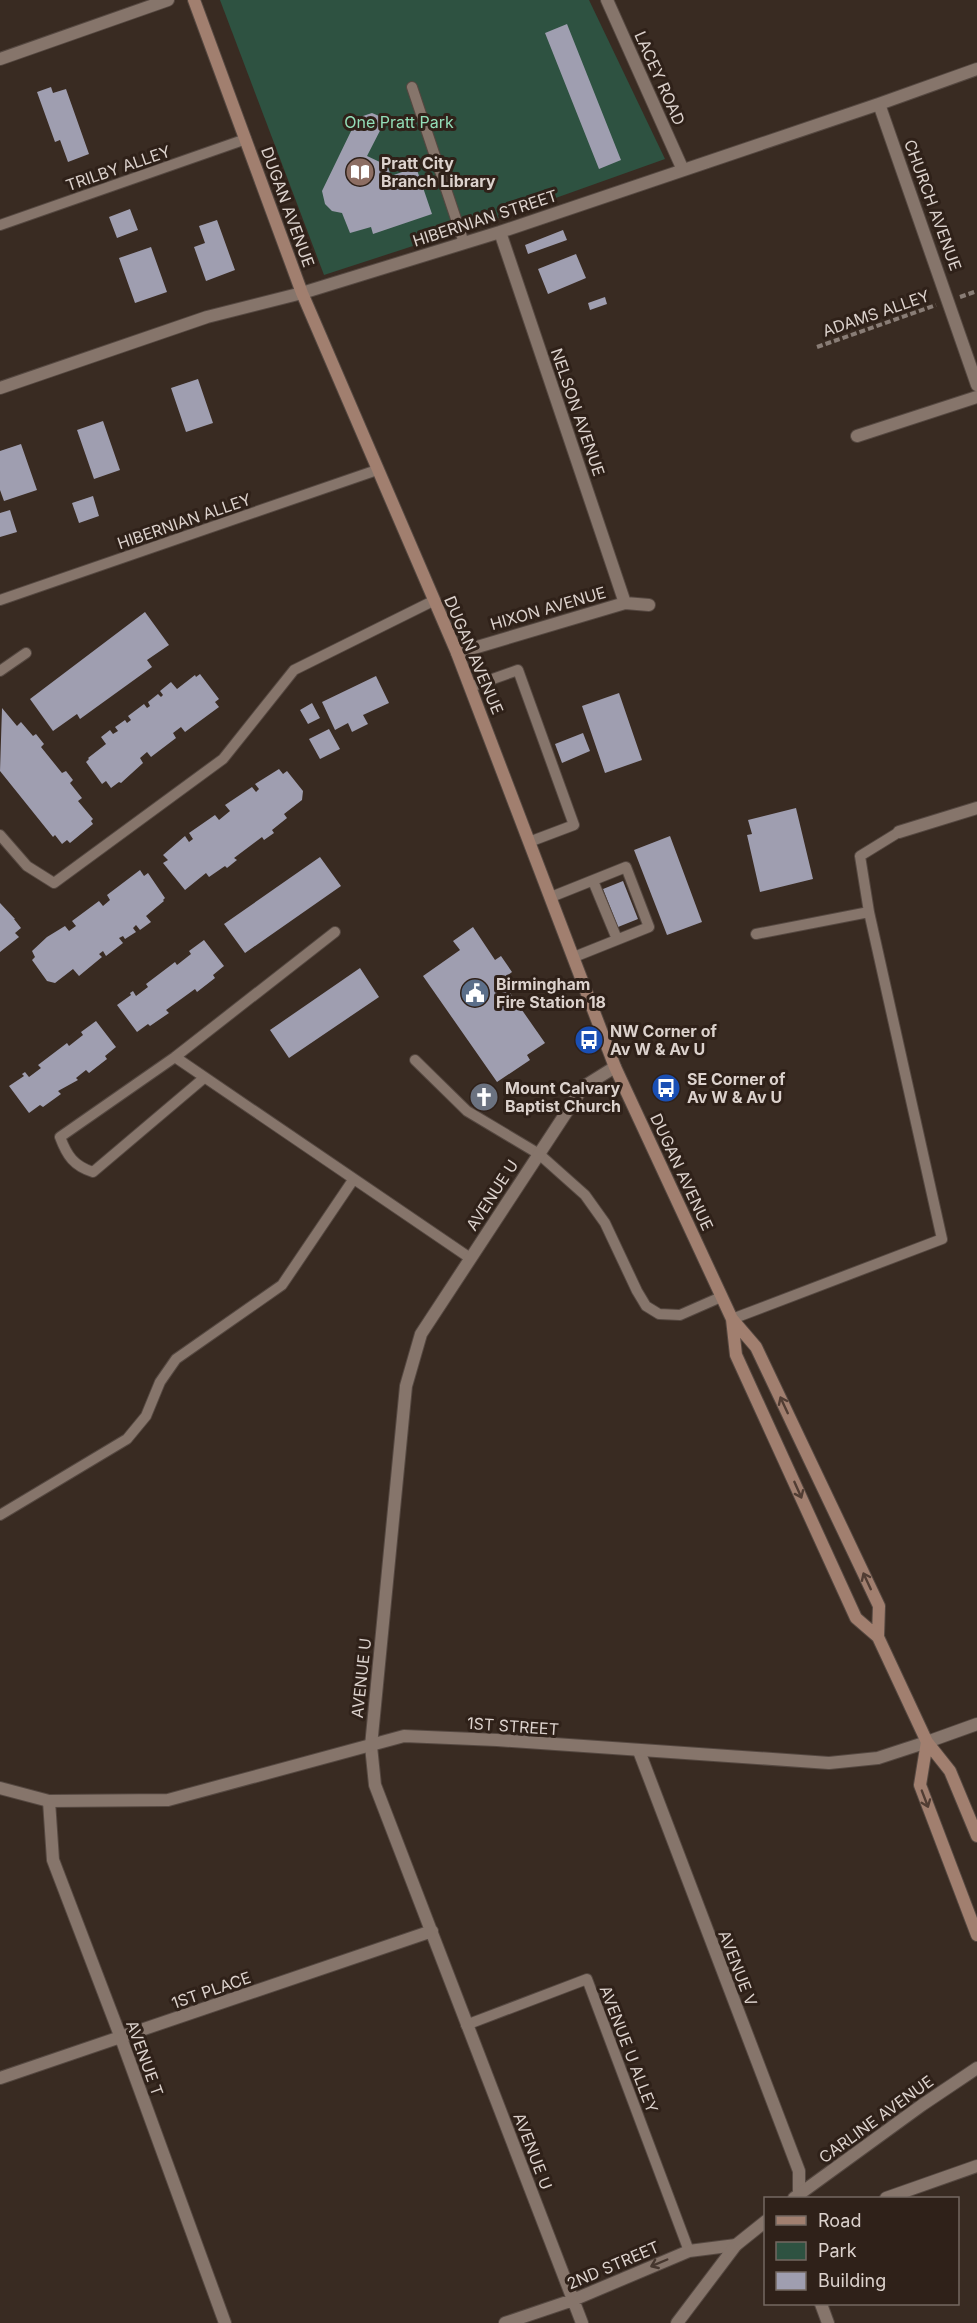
<svg xmlns="http://www.w3.org/2000/svg" width="977" height="2323" font-family="Inter,sans-serif">
<style>
.green{fill:#2e5241}
.building{fill:#9f9eb0}
.lines{fill:none;stroke-linecap:round;stroke-linejoin:round}
.service-casing{stroke:#554841;stroke-width:12}
.minor-casing{stroke:#554841;stroke-width:14}
.tertiary-casing{stroke:#554841;stroke-width:14}
.secondary-casing{stroke:#554841;stroke-width:14}
.path{stroke:#897d76;stroke-width:4;stroke-dasharray:6 3;stroke-linecap:butt}
.service{stroke:#86756b;stroke-width:10}
.minor{stroke:#86756b;stroke-width:12}
.tertiary{stroke:#86756b;stroke-width:12}
.secondary{stroke:#a17f6f;stroke-width:12}
.oneway{stroke:#513d33}
.oneway2{stroke:#45362e}
.labels{text-anchor:middle;dominant-baseline:central;stroke-width:6;stroke-linejoin:round;paint-order:stroke}
.street-label{font-size:16px;fill:#dcd2cd;stroke:#2f2119}
.park-label{font-size:16px;fill:#93deb8;stroke:#2f2119}
.poi-label{font-size:16px;font-weight:bold;fill:#dcd2cd;stroke:#2f2119;text-anchor:start}
</style>
<rect width="100%" height="100%" fill="#392b22"/>
<path class="green" d="M220,0H589L665,159L508,215L324,275Z"/>
<path class="building" d="M567,24L621,160L599,169L545,33Z
M51,87L53,93L66,89L89,154L68,162L60,140L55,142L37,92Z
M372,113L386,119L367,156L382,163L386,162L391,176L416,167L432,214L373,234L371,227L350,233L342,213L332,211L325,204L322,191L354,125L363,116Z
M130,209L138,230L117,238L109,217Z
M217,220L235,270L206,281L194,247L205,243L199,226Z
M563,230L567,240L528,254L525,245Z
M151,247L167,292L135,303L119,258Z
M576,254L586,278L548,294L538,269Z
M605,297L607,304L590,310L588,303Z
M198,379L213,423L186,432L171,388Z
M103,421L120,470L94,479L77,430Z
M21,444L37,490L4,501L0,490V451Z
M93,496L99,516L79,523L72,503Z
M10,510L17,532L0,537V513Z
M145,612L169,645L147,660L152,667L80,719L77,714L53,731L30,699Z
M200,674L219,699L215,702L219,707L185,732L181,727L173,733L176,738L151,757L147,752L140,758L143,763L121,783L119,782L111,788L106,781L102,784L86,762L89,759L88,758L106,744L101,737L110,730L113,734L118,731L115,727L125,720L127,723L131,720L128,716L144,704L147,708L150,706L148,702L158,694L161,697L163,695L160,691L171,682L177,689L195,675L196,677Z
M376,676L389,703L363,715L368,724L352,732L348,723L335,730L322,702Z
M619,693L642,760L605,773L582,706Z
M312,703L320,718L308,724L300,710Z
M2,708L17,726L21,722L33,736L36,734L44,744L41,747L62,773L66,771L73,780L70,783L82,798L78,801L93,819L91,821L93,824L70,843L67,840L62,844L55,835L53,837L0,771Z
M329,729L340,749L320,759L309,739Z
M583,733L590,751L562,763L555,744Z
M279,769L283,774L287,771L303,791L302,800L284,814L287,818L272,830L274,833L264,840L262,837L234,858L237,860L227,868L225,866L209,877L206,873L185,890L163,863L168,860L163,855L185,836L189,842L193,839L189,833L215,815L219,820L230,811L225,805L252,787L256,792L259,789L255,784Z
M796,808L813,879L760,892L747,835L752,834L748,820Z
M670,836L702,922L667,935L634,850Z
M320,857L341,886L245,953L224,924Z
M140,870L144,876L148,873L165,898L163,900L164,901L146,916L151,922L140,930L136,925L133,928L136,932L125,939L123,936L119,938L123,943L106,956L103,951L99,954L102,957L79,976L73,969L55,983L47,981L32,960L35,957L32,951L47,937L65,926L69,931L76,926L72,921L99,901L103,906L110,900L107,895Z
M623,881L638,919L618,927L603,889Z
M0,903L15,919H14L21,928L15,933L19,937L0,952Z
M473,927L495,960L501,956L512,972L501,980L545,1043L527,1055L530,1060L497,1082L423,976L460,950L453,941Z
M204,940L224,966L213,975L215,978L197,992L195,989L166,1010L169,1013L150,1026L148,1024L137,1032L117,1005L131,995L130,993L133,991L136,996L148,987L146,984L175,962L177,965L191,954L189,951Z
M360,968L379,997L289,1058L270,1030Z
M96,1021L116,1047L105,1056L107,1059L89,1073L86,1070L76,1078L78,1080L58,1091L61,1094L43,1107L40,1105L29,1113L9,1086L24,1076L22,1074L25,1072L29,1077L41,1068L38,1065L67,1043L69,1046L83,1035L81,1032Z"/>
<g class="lines">
<g class="service-casing">
<path id="service" d="M412,87L464,243
M0,225L246,139
M0,600L377,470
M0,671L26,653
M470,687L518,670L574,825L529,842
M0,835L27,866L54,883L223,759L294,670L433,601
M593,881L617,939
M551,897L626,867L649,927L574,957
M869,912L860,856L899,832
M175,1057L335,932
M415,1060L467,1111L539,1154L585,1195L605,1223L637,1291L646,1306L659,1314L680,1315L721,1297
M204,1078L93,1172C74,1166 67,1156 60,1137L175,1057L470,1258
M732,1319L942,1239L869,912L756,934
M0,1515L127,1439L146,1416L160,1382L176,1359L282,1285L353,1180
M466,2025L587,1979L689,2251"/>
</g>
<g class="minor-casing">
<path id="minor" d="M607,0L683,170
M0,59L168,0
M879,104L977,385
M500,232L625,603
M0,388L207,317L302,293L500,232L879,104L977,69
M857,436L977,397
M457,653L625,603L649,605
M899,832L977,808
M927,1742L977,1724
M639,1751L799,2171V2198
M49,1801L53,1860L121,2038L225,2323
M0,2078L432,1931
M886,2198L977,2166
M821,2304L828,2323
M505,2323L573,2300L689,2251L736,2245
M582,2323L375,1785L371,1746L406,1386L421,1334L583,1087L615,1067"/>
</g>
<g class="tertiary-casing">
<path id="tertiary" d="M0,1788L49,1801L168,1800L404,1736L497,1740L829,1763L878,1758L927,1742
M794,2198L922,2105L977,2068
M677,2323L736,2245L766,2221"/>
</g>
<g class="secondary-casing">
<path id="secondary" d="M194,0L302,293L457,653L615,1067L732,1319L756,1347L879,1606L878,1637
M732,1319L736,1355L856,1618L878,1637L927,1742L950,1771L977,1836
M927,1742L920,1785L977,1935"/>
</g>
<path class="path" d="M960,297L977,291
M817,347L936,305"/>
<use href="#service" class="service"/>
<use href="#minor" class="minor"/>
<use href="#tertiary" class="tertiary"/>
<use href="#secondary" class="secondary"/>
</g>
<defs><path id="oneway-shaft" d="M-6 0H5M1.5-3L5.5 0L1.5 3" fill="none" stroke-width="1.6" stroke-linecap="round" stroke-linejoin="round" transform="scale(1.5)"/></defs>
<g class="oneway">
<use href="#oneway-shaft" transform="translate(784 1405) rotate(-115)"/>
<use href="#oneway-shaft" transform="translate(798 1490) rotate(66)"/>
<use href="#oneway-shaft" transform="translate(867 1581) rotate(-115)"/>
<use href="#oneway-shaft" transform="translate(925 1799) rotate(69)"/>
</g>
<use class="oneway2" href="#oneway-shaft" transform="translate(659 2263) rotate(157)"/>
<defs>
<g id="library-disc" transform="scale(1.5)"><circle r="9.5" fill="#8d6e63" stroke="#2f2119"/><path d="M-6-4Q-3-5.5-.7-3.5V5Q-3 3-6 4ZM6-4Q3-5.5 .7-3.5V5Q3 3 6 4Z" fill="#fff"/></g>
<g id="civic-disc" transform="scale(1.5)"><circle r="9.5" fill="#5c6f8a" stroke="#2f2119"/><path d="M-.6-6.5H3V-4.5H.6V-3L4-1V1h2V6H-6V1h2V-1L-.6-3ZM-1.2 2.5V6h2.4V2.5Z" fill="#fff"/></g>
<g id="bus-disc" transform="scale(1.5)"><circle r="9.5" fill="#1a4fb4" stroke="#2f2119"/><path d="M-5-6H5V4H4V6H2V4H-2V6H-4V4H-5ZM-3.5-4V0h7V-4ZM-3.5 1.2v1.5H-2V1.2ZM2 1.2v1.5H3.5V1.2Z" fill="#fff"/></g>
<g id="church-disc" transform="scale(1.5)"><circle r="9.5" fill="#6b7280" stroke="#2f2119"/><path d="M-1.2-6h2.4v3.5h3.3v2.4h-3.3V6h-2.4V-.1h-3.3v-2.4h3.3Z" fill="#fff"/></g>
</defs>
<g fill-rule="evenodd">
<use href="#library-disc" x="360" y="172"/>
<use href="#civic-disc" x="475" y="993"/>
<use href="#bus-disc" x="589" y="1040"/>
<use href="#bus-disc" x="666" y="1088"/>
<use href="#church-disc" x="484" y="1097"/>
</g>
<g class="labels">
<g class="street-label">
<text transform="translate(660 78) rotate(66)">LACEY ROAD</text>
<text transform="translate(118 168) rotate(-19)">TRILBY ALLEY</text>
<text transform="translate(933 205) rotate(70)">CHURCH AVENUE</text>
<text transform="translate(288 207) rotate(70)">DUGAN AVENUE</text>
<text transform="translate(485 218) rotate(-18)">HIBERNIAN STREET</text>
<text transform="translate(876 313) rotate(-19)">ADAMS ALLEY</text>
<text transform="translate(578 412) rotate(71)">NELSON AVENUE</text>
<text transform="translate(184 521) rotate(-19)">HIBERNIAN ALLEY</text>
<text transform="translate(548 608) rotate(-16)">HIXON AVENUE</text>
<text transform="translate(474 655) rotate(67)">DUGAN AVENUE</text>
<text transform="translate(682 1172) rotate(65)">DUGAN AVENUE</text>
<text transform="translate(492 1195) rotate(-57)">AVENUE U</text>
<text transform="translate(361 1678) rotate(-84)">AVENUE U</text>
<text transform="translate(513 1726) rotate(4)">1ST STREET</text>
<text transform="translate(738 1968) rotate(69)">AVENUE V</text>
<text transform="translate(211 1990) rotate(-19)">1ST PLACE</text>
<text transform="translate(629 2049) rotate(69)">AVENUE U ALLEY</text>
<text transform="translate(145 2058) rotate(70)">AVENUE T</text>
<text transform="translate(876 2119) rotate(-36)">CARLINE AVENUE</text>
<text transform="translate(533 2151) rotate(69)">AVENUE U</text>
<text transform="translate(613 2265) rotate(-23)">2ND STREET</text>
</g>
<g class="park-label">
<text x="399" y="122">One Pratt Park</text>
</g>
<g class="poi-label">
<text x="381" y="163">Pratt City<tspan x="381" dy="18">Branch Library</tspan></text>
<text x="496" y="984">Birmingham<tspan x="496" dy="18">Fire Station 18</tspan></text>
<text x="610" y="1031">NW Corner of<tspan x="610" dy="18">Av W &amp; Av U</tspan></text>
<text x="687" y="1079">SE Corner of<tspan x="687" dy="18">Av W &amp; Av U</tspan></text>
<text x="505" y="1088">Mount Calvary<tspan x="505" dy="18">Baptist Church</tspan></text>
</g>
</g>
<rect x="764" y="2197" width="195" height="108" fill="#2f2119" stroke="#746861" stroke-width="1.5"/>
<rect x="776" y="2216" width="30" height="9" fill="#a17f6f" stroke="#746861" stroke-width="1.5"/>
<text x="818" y="2227" font-size="18" fill="#dcd2cd">Road</text>
<rect x="776" y="2242" width="30" height="18" fill="#2e5241" stroke="#746861" stroke-width="1.5"/>
<text x="818" y="2257" font-size="18" fill="#dcd2cd">Park</text>
<rect x="776" y="2272" width="30" height="18" fill="#9f9eb0" stroke="#746861" stroke-width="1.5"/>
<text x="818" y="2287" font-size="18" fill="#dcd2cd">Building</text>
</svg>
